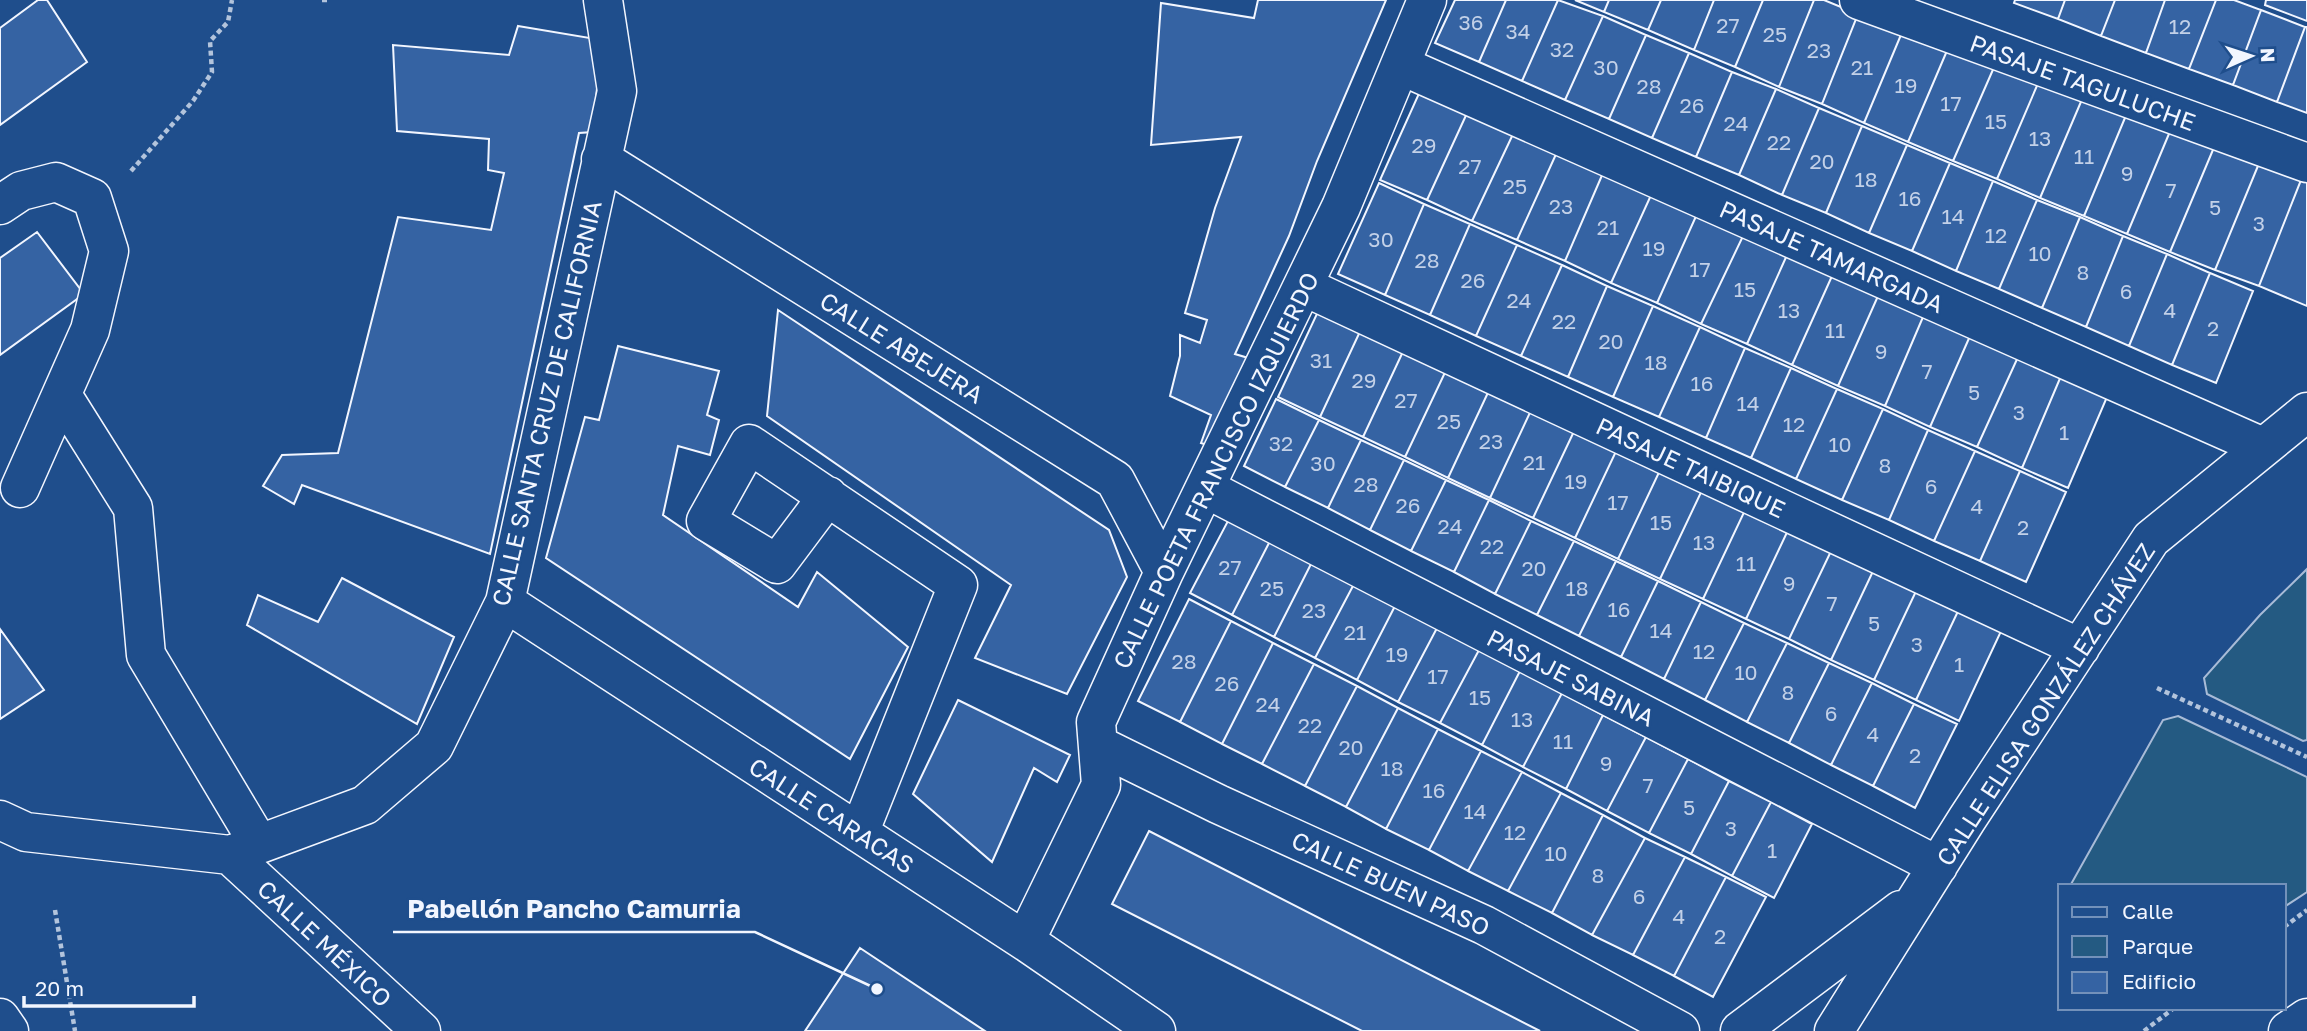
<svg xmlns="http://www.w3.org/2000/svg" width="2307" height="1031" font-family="'Golos Text',sans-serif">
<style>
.green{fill:#245a82;stroke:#a8bbd7;stroke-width:2}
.building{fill:#3563a3;stroke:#f2f6ff;stroke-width:2}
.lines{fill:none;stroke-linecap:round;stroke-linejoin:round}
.minor-casing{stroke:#f2f6ff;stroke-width:41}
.major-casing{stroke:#f2f6ff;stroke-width:41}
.highway-casing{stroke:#f2f6ff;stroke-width:41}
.path{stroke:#b3c4dc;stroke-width:4.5;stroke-dasharray:5 3.5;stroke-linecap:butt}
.minor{stroke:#1f4e8c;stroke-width:38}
.major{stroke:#1f4e8c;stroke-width:38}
.highway{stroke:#1f4e8c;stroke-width:38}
.labels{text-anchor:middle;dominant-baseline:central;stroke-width:5;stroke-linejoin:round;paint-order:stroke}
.number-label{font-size:21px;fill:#c3d1e8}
.street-label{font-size:24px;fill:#f2f6ff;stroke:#1f4e8c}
.leader{fill:none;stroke:#f2f6ff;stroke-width:2.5}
.callout-dot{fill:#f2f6ff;stroke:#1f4e8c;stroke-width:2.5}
.callout-label{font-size:26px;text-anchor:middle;font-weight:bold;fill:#f2f6ff;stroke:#1f4e8c;stroke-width:5;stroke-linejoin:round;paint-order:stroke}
</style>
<rect width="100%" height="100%" fill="#1f4e8c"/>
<path class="green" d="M2307,569V740L2303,741L2207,694L2204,678L2260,615Z
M2178,716L2307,777V892L2284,907V886H2070L2163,720Z"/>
<path class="building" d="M38,0H47L87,62L0,125V28Z
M1258,0H1386L1317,161L1289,236L1235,354L1255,360L1217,448L1201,443L1211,415L1170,396L1180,356V335L1200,343L1207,320L1185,313L1215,208L1241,137L1151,145L1161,3L1254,18Z
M1455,0H1506L1479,62L1435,43Z
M1506,0H1558L1522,81L1479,62Z
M1558,0L1603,16L1565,100L1522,81Z
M1575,0H1609L1604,12Z
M1609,0H1661L1648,30L1604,12Z
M1661,0H1714L1694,50L1648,30Z
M1714,0H1763L1735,67L1694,50Z
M1763,0H1814L1779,87L1735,67Z
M1814,0H1824L1858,14L1822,104L1779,87Z
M2015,0H2065L2058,19L2014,3Z
M2065,0H2115L2101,36L2058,19Z
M2115,0H2165L2146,53L2101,36Z
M2165,0H2216L2189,69L2146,53Z
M2216,0H2234L2261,10L2233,85L2189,69Z
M2266,0H2307V21L2265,5Z
M2261,10L2305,27L2277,102L2233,85Z
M1858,14L1903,30L1864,123L1822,104Z
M1603,16L1646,35L1609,119L1565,100Z
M518,26L596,39L599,66L593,132L579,133L490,554L302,485L294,504L263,486L282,455L338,453L398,217L491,230L504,173L488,170L489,139L397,131L393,45L509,55Z
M2305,27H2307V113L2277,102Z
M1903,30L1949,46L1908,142L1864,123Z
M1646,35L1689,53L1652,138L1609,119Z
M1949,46L1995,65L1953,161L1908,142Z
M1689,53L1732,72L1696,157L1652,138Z
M1995,65L2039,81L1997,179L1953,161Z
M1732,72L1776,89L1739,175L1696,157Z
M2039,81L2083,97L2040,198L1997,179Z
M1421,89L1468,111L1427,200L1380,180Z
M1776,89L1819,108L1782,195L1739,175Z
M2083,97L2127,113L2084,216L2040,198Z
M1819,108L1862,126L1826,213L1782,195Z
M1468,111L1514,132L1472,221L1427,200Z
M2127,113L2171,129L2127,234L2084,216Z
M1862,126L1907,145L1869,233L1826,213Z
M2171,129L2215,145L2170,252L2127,234Z
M1514,132L1557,152L1517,240L1472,221Z
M1907,145L1950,163L1912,251L1869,233Z
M2215,145L2260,161L2215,270L2170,252Z
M1557,152L1603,173L1565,261L1517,240Z
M2260,161L2303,175L2259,286L2215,270Z
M1950,163L1993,181L1956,271L1912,251Z
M1603,173L1652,193L1611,283L1565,261Z
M2303,175L2307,177V306L2259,286Z
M1993,181L2037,200L1999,289L1956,271Z
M1379,183L1424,204L1385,295L1338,274Z
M1652,193L1697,214L1657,303L1611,283Z
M2037,200L2080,217L2042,308L1999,289Z
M1424,204L1470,224L1430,315L1385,295Z
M1697,214L1744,234L1701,324L1657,303Z
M2080,217L2123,236L2086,327L2042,308Z
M1470,224L1517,245L1476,336L1430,315Z
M37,232L84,294L0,355V258Z
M1744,234L1787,255L1747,344L1701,324Z
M2123,236L2167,254L2129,346L2086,327Z
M1517,245L1562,265L1521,356L1476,336Z
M2167,254L2210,273L2172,365L2129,346Z
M1787,255L1832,276L1792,365L1747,344Z
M1562,265L1607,286L1568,377L1521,356Z
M2210,273L2253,291L2216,383L2172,365Z
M1832,276L1878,296L1838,386L1792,365Z
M1607,286L1653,306L1613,397L1568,377Z
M1878,296L1923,317L1885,406L1838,386Z
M1322,303L1364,323L1320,417L1278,397Z
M1653,306L1700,327L1659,417L1613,397Z
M778,310L1109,530L1127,577L1067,694L975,658L1011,585L767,416Z
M1923,317L1970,336L1930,427L1885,406Z
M1364,323L1407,343L1363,437L1320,417Z
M1700,327L1745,348L1706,438L1659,417Z
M1970,336L2018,357L1977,447L1930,427Z
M1407,343L1449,364L1405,457L1363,437Z
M618,346L719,371L707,415L719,420L710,455L678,446L663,515L798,607L817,572L908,647L850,759L546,558L585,417L599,420Z
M1745,348L1791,368L1751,458L1706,438Z
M2018,357L2061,376L2022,468L1977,447Z
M1449,364L1492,384L1448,478L1405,457Z
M1791,368L1837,389L1796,479L1751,458Z
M2061,376L2107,397L2068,488L2022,468Z
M1492,384L1534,404L1490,498L1448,478Z
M1837,389L1883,409L1842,500L1796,479Z
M1276,399L1319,420L1285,487L1244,466Z
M1534,404L1577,425L1533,518L1490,498Z
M1883,409L1928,430L1889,520L1842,500Z
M1319,420L1361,440L1328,508L1285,487Z
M1577,425L1619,445L1575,538L1533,518Z
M1928,430L1975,451L1934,541L1889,520Z
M1361,440L1404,460L1370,530L1328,508Z
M1619,445L1662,466L1618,559L1575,538Z
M1975,451L2020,471L1980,561L1934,541Z
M1404,460L1446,480L1411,551L1370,530Z
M1662,466L1704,486L1660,579L1618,559Z
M2020,471L2066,492L2026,582L1980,561Z
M1446,480L1489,500L1454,572L1411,551Z
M1704,486L1747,506L1703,599L1660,579Z
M1489,500L1531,521L1495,594L1454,572Z
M1747,506L1790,526L1746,619L1703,599Z
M1229,519L1270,541L1232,615L1190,593Z
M1531,521L1574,541L1537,615L1495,594Z
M1790,526L1833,547L1789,639L1746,619Z
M1270,541L1312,562L1274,637L1232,615Z
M1574,541L1616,561L1579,636L1537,615Z
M1833,547L1875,567L1831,660L1789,639Z
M1616,561L1658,581L1621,657L1579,636Z
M1312,562L1354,584L1315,658L1274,637Z
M1875,567L1918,587L1874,680L1831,660Z
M342,578L454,637L417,724L247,625L258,595L318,622Z
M1658,581L1701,602L1664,679L1621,657Z
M1354,584L1395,606L1357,680L1315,658Z
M1918,587L1960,607L1916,700L1874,680Z
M1189,599L1231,621L1180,722L1138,701Z
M1701,602L1744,623L1705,700L1664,679Z
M1395,606L1437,628L1398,702L1357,680Z
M1960,607L2003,627L1959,721L1916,700Z
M1231,621L1273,643L1222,744L1180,722Z
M1744,623L1787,643L1747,722L1705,700Z
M1437,628L1479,650L1440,723L1398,702Z
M0,629L44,690L0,719Z
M1273,643L1314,664L1262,764L1222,744Z
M1787,643L1829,663L1789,743L1747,722Z
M1479,650L1520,671L1482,745L1440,723Z
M1829,663L1872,683L1831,765L1789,743Z
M1314,664L1357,686L1305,786L1262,764Z
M1520,671L1562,693L1523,767L1482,745Z
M1872,683L1914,704L1873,786L1831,765Z
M1357,686L1398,708L1346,807L1305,786Z
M1562,693L1603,715L1566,789L1523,767Z
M958,700L1070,755L1057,782L1034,768L992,862L913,794Z
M1914,704L1957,724L1915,808L1873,786Z
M1398,708L1438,729L1386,829L1346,807Z
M1603,715L1646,737L1607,811L1566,789Z
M1438,729L1481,751L1429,850L1386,829Z
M1646,737L1688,759L1649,833L1607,811Z
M1481,751L1522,772L1468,871L1429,850Z
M1688,759L1729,781L1691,854L1649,833Z
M1522,772L1561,793L1508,891L1468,871Z
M1729,781L1771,802L1732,876L1691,854Z
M1561,793L1603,815L1552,913L1508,891Z
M1771,802L1812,824L1774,898L1732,876Z
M1603,815L1645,838L1592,935L1552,913Z
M1149,831L1540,1031H1362L1112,904Z
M1645,838L1685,857L1633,955L1592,935Z
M1685,857L1726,877L1674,976L1633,955Z
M1726,877L1766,897L1713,997L1674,976Z
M860,948L985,1031H805Z"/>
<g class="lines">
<g class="minor-casing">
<path id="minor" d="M1859,0L2307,163
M1400,65L2263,447
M601,159L1115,480L1164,572
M0,205L21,191L56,182L92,198L109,251L90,330L20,488
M1303,286L2080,648
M62,395L133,508L146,655L259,844
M1205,488L1938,866
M828,496L777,564L706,521L749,444L958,585L859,833
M505,602L1025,941L1156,1031
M1098,745L1218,804L1484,925L1680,1031
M0,820L26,832L230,855L365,805L434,746L505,602L617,91L603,0
M230,855L421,1031
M1025,941L1101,785L1096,722L1164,572L1341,207L1427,0
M1740,1031L1901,910
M1834,1031L1967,819L2151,539L2307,412"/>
</g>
<g class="major-casing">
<path id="major" d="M2288,1031L2307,1018"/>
</g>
<g class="highway-casing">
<path id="highway" d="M0,1018L9,1031"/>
</g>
<path class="path" d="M322,0H330
M131,171L193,101L212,72L210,41L228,22L232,0
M2157,688L2307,757
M55,910L75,1031
M2284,927L2307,910
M2144,1031L2174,1008"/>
<use href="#minor" class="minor"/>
<use href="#major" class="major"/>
<use href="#highway" class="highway"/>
</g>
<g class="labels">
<g class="number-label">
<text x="1471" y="22">36</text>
<text x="1728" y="25">27</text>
<text x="2180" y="26">12</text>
<text x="1518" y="31">34</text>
<text x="1775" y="34">25</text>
<text x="1562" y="49">32</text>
<text x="1819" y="50">23</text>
<text x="1606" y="67">30</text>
<text x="1862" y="67">21</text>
<text x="1906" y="85">19</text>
<text x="1649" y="86">28</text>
<text x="1951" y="103">17</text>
<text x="1692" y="105">26</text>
<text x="1996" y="121">15</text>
<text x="1736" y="123">24</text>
<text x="2040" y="138">13</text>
<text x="1779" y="142">22</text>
<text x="1424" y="145">29</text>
<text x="2084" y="156">11</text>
<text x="1822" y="161">20</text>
<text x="1470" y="166">27</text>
<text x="2127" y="173">9</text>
<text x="1866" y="179">18</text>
<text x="1515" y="186">25</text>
<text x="2171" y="190">7</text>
<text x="1910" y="198">16</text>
<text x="1561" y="206">23</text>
<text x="2215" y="207">5</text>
<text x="1953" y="216">14</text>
<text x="2259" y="223">3</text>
<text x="1608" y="227">21</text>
<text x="1996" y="235">12</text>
<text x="1381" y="239">30</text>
<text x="1654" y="248">19</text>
<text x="2040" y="253">10</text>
<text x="1427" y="260">28</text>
<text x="1700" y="269">17</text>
<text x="2083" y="272">8</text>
<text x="1473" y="280">26</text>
<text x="1745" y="289">15</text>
<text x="2126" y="291">6</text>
<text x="1519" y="300">24</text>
<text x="1789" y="310">13</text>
<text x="2170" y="310">4</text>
<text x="1564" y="321">22</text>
<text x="2213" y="328">2</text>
<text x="1835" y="330">11</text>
<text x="1611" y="341">20</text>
<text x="1881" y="351">9</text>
<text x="1321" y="360">31</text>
<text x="1656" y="362">18</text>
<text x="1927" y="371">7</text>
<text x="1364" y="380">29</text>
<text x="1702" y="383">16</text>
<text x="1974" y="392">5</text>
<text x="1406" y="400">27</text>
<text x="1748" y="403">14</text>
<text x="2019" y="412">3</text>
<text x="1449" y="421">25</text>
<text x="1794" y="424">12</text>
<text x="2064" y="432">1</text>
<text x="1491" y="441">23</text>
<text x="1281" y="443">32</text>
<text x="1840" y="444">10</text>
<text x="1534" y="462">21</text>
<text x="1323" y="463">30</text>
<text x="1885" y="465">8</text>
<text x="1576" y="481">19</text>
<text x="1366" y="484">28</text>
<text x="1931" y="486">6</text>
<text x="1618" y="502">17</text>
<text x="1408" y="505">26</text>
<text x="1977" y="506">4</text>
<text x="1661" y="522">15</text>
<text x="1450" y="526">24</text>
<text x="2023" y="527">2</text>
<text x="1704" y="542">13</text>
<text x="1492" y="546">22</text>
<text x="1746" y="563">11</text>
<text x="1230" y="567">27</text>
<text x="1534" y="568">20</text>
<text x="1789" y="583">9</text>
<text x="1272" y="588">25</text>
<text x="1577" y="588">18</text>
<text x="1832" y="603">7</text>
<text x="1619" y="609">16</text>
<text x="1314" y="610">23</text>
<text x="1874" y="623">5</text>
<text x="1661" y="630">14</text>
<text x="1355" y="632">21</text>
<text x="1917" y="644">3</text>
<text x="1704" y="651">12</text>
<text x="1397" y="654">19</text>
<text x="1184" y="661">28</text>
<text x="1959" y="664">1</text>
<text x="1746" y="672">10</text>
<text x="1438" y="676">17</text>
<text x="1227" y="683">26</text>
<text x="1788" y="692">8</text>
<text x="1480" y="697">15</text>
<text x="1268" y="704">24</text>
<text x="1831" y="713">6</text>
<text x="1522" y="719">13</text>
<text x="1310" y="725">22</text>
<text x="1873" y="734">4</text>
<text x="1563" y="741">11</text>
<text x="1351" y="747">20</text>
<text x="1915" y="755">2</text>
<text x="1606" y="763">9</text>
<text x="1392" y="768">18</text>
<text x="1648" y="785">7</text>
<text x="1434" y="790">16</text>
<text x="1689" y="807">5</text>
<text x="1475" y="811">14</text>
<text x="1731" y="828">3</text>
<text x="1515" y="832">12</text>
<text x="1772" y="850">1</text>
<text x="1556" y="853">10</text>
<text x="1598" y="875">8</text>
<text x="1639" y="896">6</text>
<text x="1679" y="916">4</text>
<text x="1720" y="936">2</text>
</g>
<g class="street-label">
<text transform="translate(2083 82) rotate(20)">PASAJE TAGULUCHE</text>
<text transform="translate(1832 256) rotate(24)">PASAJE TAMARGADA</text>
<text transform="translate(902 347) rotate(32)">CALLE ABEJERA</text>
<text transform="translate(546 403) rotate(-77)">CALLE SANTA CRUZ DE CALIFORNIA</text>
<text transform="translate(1691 467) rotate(25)">PASAJE TAIBIQUE</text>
<text transform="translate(1215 470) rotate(-64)">CALLE POETA FRANCISCO IZQUIERDO</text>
<text transform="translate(1571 677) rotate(27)">PASAJE SABINA</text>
<text transform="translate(2045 704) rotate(-57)">CALLE ELISA GONZÁLEZ CHÁVEZ</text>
<text transform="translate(832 815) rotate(33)">CALLE CARACAS</text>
<text transform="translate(1391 883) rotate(25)">CALLE BUEN PASO</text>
<text transform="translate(325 943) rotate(43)">CALLE MÉXICO</text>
</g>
</g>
<path class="leader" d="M877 989L755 932H393"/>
<circle class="callout-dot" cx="877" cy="989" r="7"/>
<g class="callout-label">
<text x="574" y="918">Pabellón Pancho Camurria</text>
</g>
<rect x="2058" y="884" width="228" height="126" fill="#1f4e8c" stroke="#7391ba" stroke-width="2"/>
<rect x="2072" y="907" width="35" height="10" fill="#1f4e8c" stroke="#7391ba" stroke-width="2"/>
<text x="2122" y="919" font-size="21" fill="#f2f6ff">Calle</text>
<rect x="2072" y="936" width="35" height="21" fill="#245a82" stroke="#7391ba" stroke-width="2"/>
<text x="2122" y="954" font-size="21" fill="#f2f6ff">Parque</text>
<rect x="2072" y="972" width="35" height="21" fill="#3563a3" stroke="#7391ba" stroke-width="2"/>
<text x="2122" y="989" font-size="21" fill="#f2f6ff">Edificio</text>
<g transform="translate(2251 56) rotate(87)" stroke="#1f4e8c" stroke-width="5" paint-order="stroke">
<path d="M0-5L12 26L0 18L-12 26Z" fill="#f2f6ff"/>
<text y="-10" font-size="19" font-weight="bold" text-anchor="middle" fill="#f2f6ff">N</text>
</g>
<path d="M24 996v10h170v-10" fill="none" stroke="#f2f6ff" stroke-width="3.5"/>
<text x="35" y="996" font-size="21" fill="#f2f6ff" stroke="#1f4e8c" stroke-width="5" paint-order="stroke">20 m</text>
</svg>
